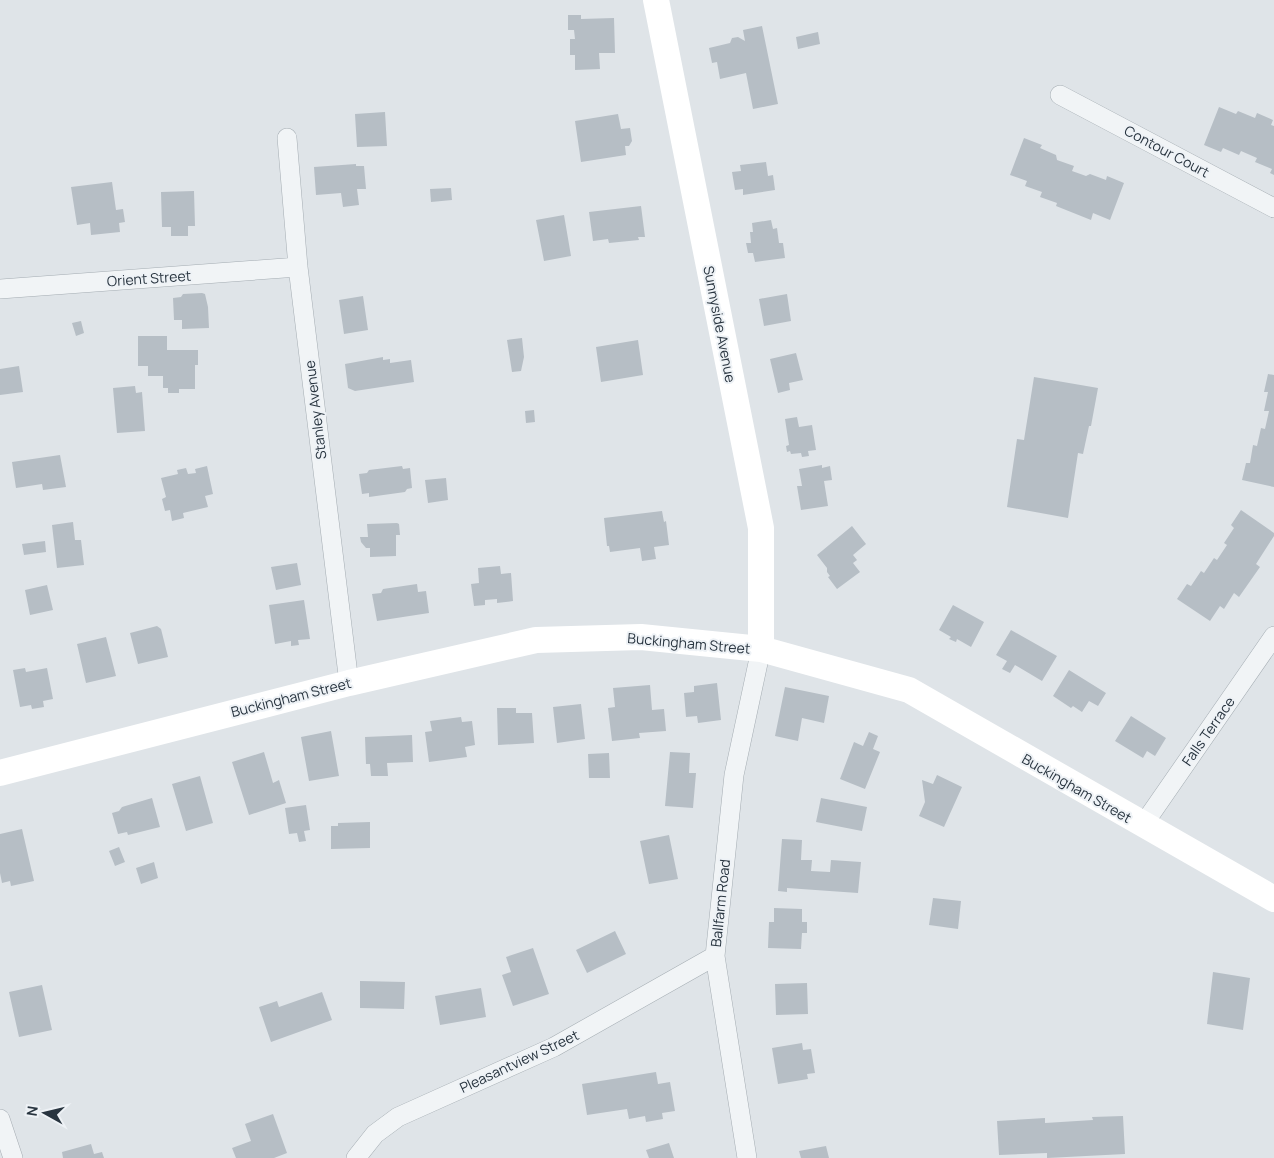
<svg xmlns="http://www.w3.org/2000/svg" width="1274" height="1158" font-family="Manrope,sans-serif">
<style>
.building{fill:#b6bec5}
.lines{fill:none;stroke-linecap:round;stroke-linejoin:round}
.street-casing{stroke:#a4acb2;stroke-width:20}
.street{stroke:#f1f4f6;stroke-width:19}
.secondary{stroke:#fff;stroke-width:26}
.labels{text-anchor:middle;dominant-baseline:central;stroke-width:4;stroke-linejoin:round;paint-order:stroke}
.street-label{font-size:14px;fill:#28343f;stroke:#eef2f6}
</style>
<rect width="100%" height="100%" fill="#dfe4e8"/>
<path class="building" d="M568,15H581V19L614,18L615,53H599L600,69L575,70V55H570V39H575L574,30H568Z
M762,26L778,104L753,109L746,73L720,79L717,62L712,63L709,48L730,43L732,38L738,37L745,41L743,30Z
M818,32L820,44L798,49L796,37Z
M1219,107L1236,114L1238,111L1255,118L1257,113L1273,120L1271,125L1274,126V175L1270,173L1272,169L1255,162L1257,158L1241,151L1239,155L1223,148L1221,152L1204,145Z
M385,112L387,146L357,147L355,114Z
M618,114L621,129L630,128L632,141L629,146H625L626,155L581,162L575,121Z
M1024,138L1042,145L1040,148L1056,155L1057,160L1074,166L1072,171L1086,176L1090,174L1106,180L1107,176L1124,183L1110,220L1093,213L1091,220L1056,206L1057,203L1040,197L1042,192L1025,186L1027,181L1010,175Z
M766,162L768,176L773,175L775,190L743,195V189L735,190L732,172L741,171L740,165Z
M356,164V166H364L366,189H357L359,205L343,207L341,193L316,195L314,167Z
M112,182L116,210L123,209L125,222L119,223L120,232L91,235L90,223L77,225L71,187Z
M451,188L452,200L431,202L430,189Z
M194,191L195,226H188V236H171V227H162L161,192Z
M641,206L645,237H638L639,240L609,243L608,239L593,241L589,212Z
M564,215L571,256L544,261L536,220Z
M771,220L773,229L777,228L779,243H783L785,258L755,262L753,253H748L746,243H751L750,232H753L752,223Z
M202,293L205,294L208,307L209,328L182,329V320H174L173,298L181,297L183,294Z
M787,294L791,321L764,326L759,299Z
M363,296L368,330L344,334L339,300Z
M81,321L84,333L76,336L72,323Z
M138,336H167V350H198V365H195V389H179V393H168V388H163V376H148V366H138Z
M522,338L524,357L521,371L512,372L507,340Z
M638,340L643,375L601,382L596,347Z
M796,353L803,380L789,383L790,390L778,393L770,359Z
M383,357V360L390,359V363L411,360L414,382L355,391L348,388L345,364Z
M19,366L23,392L0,395V369Z
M1268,374L1274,375V487L1242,480L1246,463H1250L1253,445L1257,446L1261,428L1265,429L1269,411H1264L1268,392H1264Z
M1034,377L1098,388L1091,426H1089L1083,454L1078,453L1068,518L1007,507L1017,439L1024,440Z
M135,386L136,393L142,392L145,431L117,433L113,388Z
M534,410L535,422L526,423L525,411Z
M797,417L799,427L812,425L816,450L808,451L809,456L802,457L801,453L791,454L790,451L787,452L786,446L789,445L785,419Z
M60,455L66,487L43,490L42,484L16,488L12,462Z
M822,465V468L830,466L832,480L824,481L828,506L801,510L797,486H802L799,469Z
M207,466L213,494L205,496L208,507L183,513L184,518L172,521L170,510L165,511L162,499L166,497L161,478L178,474L177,470L186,468L188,474L196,473L195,469Z
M402,466L403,469L410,468L412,488L407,489L405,492L369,497V493L362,494L359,474L367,473L369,470Z
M446,478L448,500L428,503L425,480Z
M1241,510L1274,533V536L1256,564L1260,567L1239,597L1234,593L1224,609L1220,606L1210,621L1177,599L1187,584L1191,586L1201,571L1204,573L1214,558L1217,560L1227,545L1224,543L1234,528L1231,525Z
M662,511L664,522L666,521L669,545L654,547L656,559L642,561L640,548L610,552L609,546H607L604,518Z
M73,522L75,540H81L84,565L57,568L52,525Z
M397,523L399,524L400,535H396V556L370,557V548H366L361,542L360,537H368L367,524Z
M852,526L866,544L853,555L857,560L853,563L860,572L837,589L828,577L830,576L827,572V568L817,555Z
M45,541L46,552L24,555L22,544Z
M297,563L301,585L276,590L271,567Z
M500,566L501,574L511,573L513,601L497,603V599L485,600V605L474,606L471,584L479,583L478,568Z
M417,584L418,592L426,591L429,613L377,621L372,594L381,593L383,589Z
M47,585L53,610L30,615L25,590Z
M304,600L310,639L298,640L299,645L291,646V641L275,644L269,605Z
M953,605L984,622L971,647L957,639L956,642L949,639L951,637L939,630Z
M157,626L161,629L168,657L138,664L130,633Z
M1011,630L1057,656L1042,681L1015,665L1010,673L1002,669L1007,661L996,655Z
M106,637L116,676L86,683L77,644Z
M25,668L26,672L47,668L53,699L43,701L44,707L32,709L31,705L20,707L13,670Z
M1069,670L1106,693L1098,706L1089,701L1082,712L1073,706L1071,708L1053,696Z
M717,683L721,720L698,723L697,716L686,717L684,693L694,692V686Z
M650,685L652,710L664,709L666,731L639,733L640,738L612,741L608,708L615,707L613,688Z
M785,687L829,696L824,723L802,718L798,741L775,736Z
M581,704L585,739L557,743L553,707Z
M497,708H516V713H532L534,743L498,745Z
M1131,716L1166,738L1155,756L1147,751L1143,758L1115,741Z
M461,717L462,722L472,721L475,745L465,747L467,757L429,762L425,732L432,731L430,721Z
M331,731L339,776L309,781L301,737Z
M869,732L878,736L873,749L880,752L865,789L840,779L854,742L863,746Z
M412,735L413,762L387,763L388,776H371L370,764H366L365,737Z
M264,752L273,783L279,780L286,803L249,815L232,762Z
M670,752L690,753L689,773H696L693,808L665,806Z
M609,753L610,778H589L588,754Z
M937,775L962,787L944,827L919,816L925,802L922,780L933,784Z
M200,776L213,823L186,831L172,784Z
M152,798L160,827L128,835L127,832L118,834L112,813L119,811L122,807Z
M821,798L867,807L862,831L816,822Z
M306,805L310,830L304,831L306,841L299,842L297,833L289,834L285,808Z
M370,822V848L331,849V826H338V823Z
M22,829L34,881L11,886L10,881L2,883L0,873V834Z
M669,835L678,879L649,884L640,841Z
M782,839L802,840L801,860H812L811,871L830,872L831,860L861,862L858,893L787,888V892L778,891Z
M119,847L125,862L115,866L109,851Z
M154,862L158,878L141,884L136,868Z
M933,898L961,901L958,929L929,925Z
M774,908L802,909V922H807V933H802L801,949L768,948L769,922H774Z
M615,931L626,954L587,973L576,950Z
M533,948L549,994L513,1006L502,975L511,972L506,957Z
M1213,972L1250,978L1243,1030L1207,1024Z
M360,981L405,982L404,1009L360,1008Z
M807,983L808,1014L776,1015L775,984Z
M42,985L52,1030L19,1037L9,992Z
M481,988L486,1017L440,1025L435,996Z
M322,992L332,1020L271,1042L259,1007L277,1001L279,1007Z
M802,1043L803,1050L811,1049L815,1073L807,1074L808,1079L778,1084L772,1048Z
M656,1072L658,1084L670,1082L675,1111L662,1113L663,1119L646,1122L645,1116L629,1119L627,1109L587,1115L582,1084Z
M273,1114L287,1153L274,1158H236L232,1148L251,1141L245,1124Z
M1123,1116L1125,1154L1047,1158V1153L999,1155L997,1121L1045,1118V1123L1093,1120L1092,1117Z
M669,1143L674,1158H649L646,1150Z
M91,1144L94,1154L102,1152L104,1158H63L62,1152Z
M826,1146L829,1158H801L799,1151Z"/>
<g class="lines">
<g class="street-casing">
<path id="street" d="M1060,95L1274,208
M287,138L298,267L349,683
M0,289L298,267
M1143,825L1274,636
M0,1119L13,1158
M356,1158L375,1134L398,1117L554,1047L715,956
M747,1158L715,956L734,775L761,649"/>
</g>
<use href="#street" class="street"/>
<path class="secondary" d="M656,0L761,528V649
M0,773L349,683L536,640L641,637L761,649L909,690L1274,899"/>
</g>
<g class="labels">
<g class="street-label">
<text transform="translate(1167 151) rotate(28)">Contour Court</text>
<text transform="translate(149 278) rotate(-4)">Orient Street</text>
<text transform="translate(720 324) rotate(79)">Sunnyside Avenue</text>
<text transform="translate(315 410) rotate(-97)">Stanley Avenue</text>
<text transform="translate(689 643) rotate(5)">Buckingham Street</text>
<text transform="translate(291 697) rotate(-14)">Buckingham Street</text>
<text transform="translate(1208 731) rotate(-55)">Falls Terrace</text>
<text transform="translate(1077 788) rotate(30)">Buckingham Street</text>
<text transform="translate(720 903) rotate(-84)">Ballfarm Road</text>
<text transform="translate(519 1061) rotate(-25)">Pleasantview Street</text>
</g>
</g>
<g transform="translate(45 1113) rotate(278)" stroke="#eef2f6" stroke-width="4" paint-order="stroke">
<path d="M0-4L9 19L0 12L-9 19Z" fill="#28343f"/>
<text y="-8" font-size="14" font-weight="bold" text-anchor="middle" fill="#28343f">N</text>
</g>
</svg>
